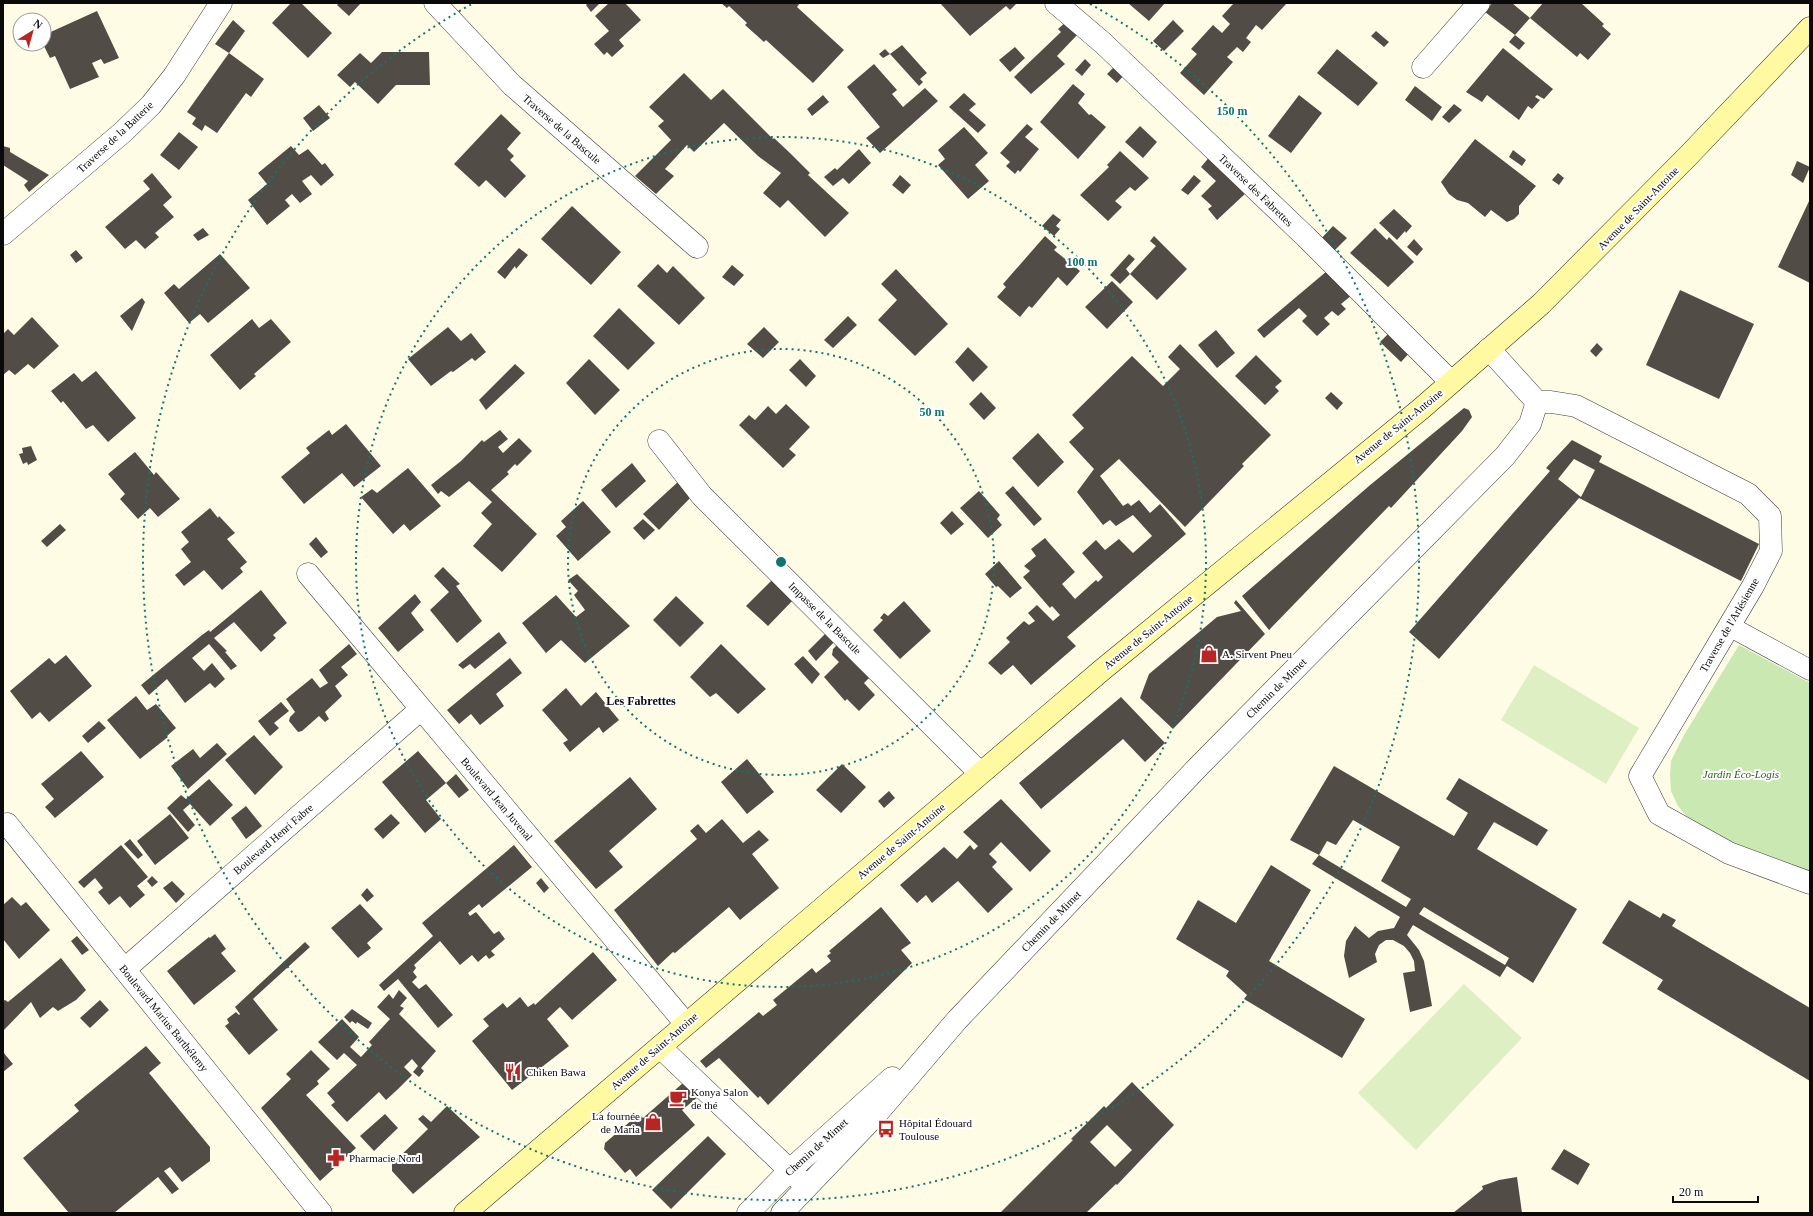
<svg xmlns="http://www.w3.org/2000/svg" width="1813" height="1216" font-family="Georgia,serif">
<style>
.green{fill:#cae8b2}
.pitch{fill:#ddefc3}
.building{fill:#524c46;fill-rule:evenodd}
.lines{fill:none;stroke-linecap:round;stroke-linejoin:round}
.pedestrian-casing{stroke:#3d3d3d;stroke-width:21}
.minor-casing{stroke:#3d3d3d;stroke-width:23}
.secondary-casing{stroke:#2c2c2c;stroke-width:23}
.pedestrian{stroke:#fff;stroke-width:20}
.minor{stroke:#fff;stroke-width:22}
.secondary{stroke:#fffaa1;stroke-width:22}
.ring{fill:none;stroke:#0f766e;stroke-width:2;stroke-dasharray:2 4}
.labels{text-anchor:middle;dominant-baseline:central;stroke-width:4;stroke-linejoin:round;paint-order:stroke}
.street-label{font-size:11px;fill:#0a0a0a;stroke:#fff}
.poi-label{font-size:11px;fill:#0a0a0a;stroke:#fff;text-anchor:start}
.park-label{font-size:11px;font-style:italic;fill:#26601c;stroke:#fff}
.neighbourhood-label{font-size:12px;font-weight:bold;fill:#0a0a0a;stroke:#fff}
.centre{fill:#0f766e;stroke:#fff;stroke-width:2}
.ring-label{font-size:12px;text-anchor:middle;font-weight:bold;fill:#0f766e;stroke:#fff;stroke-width:4;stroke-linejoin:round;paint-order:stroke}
</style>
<rect width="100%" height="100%" fill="#fffce6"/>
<path class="green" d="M1739,645L1810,683V875L1715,839L1693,824L1678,806L1671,791L1670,775L1671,761L1684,735Z"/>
<path class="pitch" d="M1534,665L1639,728L1606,784L1501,720Z
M1464,984L1522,1038L1416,1150L1358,1093Z"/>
<path class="building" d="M291,3H301L332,33L308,58L272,23Z
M339,3H361L349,16L337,5Z
M588,3H598L599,4L591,12L586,5Z
M609,3H625L641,20L619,40L624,46L612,57L607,52L604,55L594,44L609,31L595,16Z
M721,3H800L797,7L844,50L813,83L766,40L764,42L745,25L747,23L729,6L727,8Z
M940,3H1017L1010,10L1006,6L970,36Z
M1128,3H1165L1149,21Z
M1234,3H1287L1262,30L1256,25L1246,38L1251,42L1243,52L1237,47L1227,57L1233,62L1204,95L1180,73L1197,54L1191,49L1213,25L1222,33L1230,24L1222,16Z
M1492,3H1512L1530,18L1515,35L1485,12Z
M1543,3H1581L1604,24L1602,26L1611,34L1588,60L1580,53L1577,57L1530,18Z
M97,11L119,58L104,64L101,59L92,63L99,77L70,89L55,56L50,58L43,44L44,35Z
M233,20L245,31L229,53L215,44Z
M1173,20L1184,31L1164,51L1153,41Z
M1067,21L1079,33L1057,56L1065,64L1031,94L1014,77L1061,32L1058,29Z
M1376,31L1389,42L1384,47L1371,36Z
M1515,35L1525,43L1519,50L1509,42Z
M902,45L927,73L920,79L923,82L919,86L890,54Z
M1015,47L1025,58L1010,72L999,60Z
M1503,48L1553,89L1544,99L1537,95L1535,97L1540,100L1532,109L1528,106L1519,120L1487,95L1482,102L1466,92Z
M885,49L890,54L883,58L879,54Z
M1337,49L1378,83L1358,106L1317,73Z
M382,52H429L430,85H396L378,104L355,82L350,87L337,75L360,53L371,63Z
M229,53L264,79L251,97L246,93L217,133L205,125L202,131L192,124L196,118L187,112Z
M1085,59L1091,65L1082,76L1075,70Z
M874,64L897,90L892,94L903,107L925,88L938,101L880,153L866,138L880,127L847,87Z
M1116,65L1125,74L1117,83L1107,74Z
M684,73L711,100L723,89L773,139L774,138L791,154L810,173L808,175L849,213L825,237L788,200L780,208L763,193L781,173L758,156L724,123L694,152L687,145L665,169L674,176L656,194L635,176L671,140L658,126L664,121L649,107Z
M1073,84L1085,94L1078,103L1089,115L1091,114L1106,127L1078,159L1040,122Z
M1415,86L1442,107L1432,121L1405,100Z
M964,93L976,104L969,110L986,125L978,133L949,107Z
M823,95L829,102L812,116L807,109Z
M1299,95L1322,113L1291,153L1268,136Z
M1454,104L1462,110L1449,123L1442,117Z
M319,105L330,118L313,131L303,118Z
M501,114L521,133L507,149L514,156L510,160L526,176L505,198L486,180L479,187L454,164Z
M1027,124L1033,129L1025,137L1039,149L1020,172L1018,170L1015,174L1006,166L1010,162L1000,153Z
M1140,126L1157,142L1143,158L1125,142Z
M964,127L988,153L975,165L989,181L968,199L938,165L945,159L938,150Z
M179,132L198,147L179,170L160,155Z
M1475,139L1536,186L1519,206V214L1514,219L1507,222L1491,210L1485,217L1468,203L1457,200L1449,194L1441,182Z
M3,146L10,148V152L49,175L29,192L24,185L28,181L3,165Z
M291,146L299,155L308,149L322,165L325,163L334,175L321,186L311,175L302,181L312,194L300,203L292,194L285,200L290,206L267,225L248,200L267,184L258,173Z
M859,149L871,163L849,184L843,178L833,186L824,177L835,168L837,170Z
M1513,150L1526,160L1522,166L1509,157Z
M1120,151L1149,178L1135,191L1130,187L1115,201L1122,207L1108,221L1080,195L1109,167L1107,165Z
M1211,155L1247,192L1217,220L1208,209L1212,206L1201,196L1216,181L1201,167Z
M1797,161L1810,167L1803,183L1791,175Z
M152,173L172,197L163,205L174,217L155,233L159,237L145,249L136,240L125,249L105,227L150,189L143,181Z
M1558,173L1564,178L1559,185L1552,180Z
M900,175L911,185L903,194L892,185Z
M1194,175L1201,181L1188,195L1181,190Z
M1810,199V283L1778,267Z
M572,206L621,252L591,285L541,239Z
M1394,209L1412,226L1406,233L1405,231L1397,240L1379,223Z
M1053,214L1061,220L1056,226L1060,229L1054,236L1042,226Z
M1333,226L1347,238L1331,254L1318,242Z
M203,228L209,235L198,241L193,235Z
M1375,228L1387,240L1389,237L1414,262L1388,287L1350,253Z
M1045,236L1057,247L1054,250L1080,271L1067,286L1058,277L1032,308L1029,306L1020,317L997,297L1006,287L1003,284Z
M1154,236L1187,269L1157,300L1130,274L1156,246L1150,241Z
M1414,239L1423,249L1417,256L1407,247Z
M519,248L528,255L516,269L515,266L505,279L497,272Z
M76,250L83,258L76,263L70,255Z
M220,254L250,288L208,323L200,314L189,323L164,293L174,284L179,289Z
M1129,254L1135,259L1126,269L1130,274L1120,284L1110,275Z
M658,264L667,273L673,266L705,298L679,325L637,286Z
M732,265L744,275L734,286L722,277Z
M896,269L948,324L915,356L878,320L897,300L881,284Z
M1327,271L1352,295L1341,304L1346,309L1338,316L1332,311L1324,318L1330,324L1317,336L1302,321L1307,316L1299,308L1264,338L1257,330Z
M1112,281L1133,302L1107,329L1085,307Z
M1680,290L1754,324L1719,399L1646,365Z
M142,298L145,302L132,331L120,316Z
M619,308L655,343L628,370L593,336Z
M848,316L857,325L833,348L824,340Z
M32,317L59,346L34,369L28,364L15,375L9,370L3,375V334L8,329L14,335Z
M252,319L259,328L271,319L291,342L254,374L256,376L240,390L210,355Z
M448,327L461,341L471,333L486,352L475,361L472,358L453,372L451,371L431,386L408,359Z
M764,327L779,342L763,358L747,344Z
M1216,330L1235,353L1217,368L1198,345Z
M1390,332L1411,351L1401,362L1380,342Z
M1597,343L1603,349L1596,357L1590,351Z
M1180,344L1271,435L1242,464L1244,466L1185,527L1119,459L1100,476L1123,506L1128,503L1131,506L1139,500L1150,513L1160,504L1186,534L1067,637L1076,646L1031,685L1013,665L1001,675L988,663L1010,642L1006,638L1024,621L1029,625L1035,621L1028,613L1037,605L1053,621L1060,615L1052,606L1050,608L1023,577L1030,571L1024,566L1036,556L1031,549L1045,538L1050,544L1075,572L1062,584L1075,599L1096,580L1098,582L1103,577L1082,553L1096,540L1105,550L1119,539L1133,553L1152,536L1133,515L1116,526L1110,520L1103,525L1077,492L1094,469L1069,442L1084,428L1072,415L1132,356L1163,386L1180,369L1168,357Z
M968,347L988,367L973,382L955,362Z
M1256,355L1282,381L1275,387L1279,391L1265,405L1235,376Z
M589,359L620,390L595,415L566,383Z
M800,359L816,376L806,387L789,370Z
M515,364L525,373L486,410L479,400Z
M96,371L136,418L108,442L93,425L86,429L63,401L61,403L51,391L74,373L82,382Z
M981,392L996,408L984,420L969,404Z
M1331,392L1343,403L1337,410L1325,398Z
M786,404L810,427L789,449L796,455L783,468L739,425L749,415L755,420L768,406L776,414Z
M1464,408L1469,410L1472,417L1462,431L1391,508L1389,506L1269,630L1242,596L1369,486Z
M346,424L381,466L354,487L342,473L304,504L281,477L310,453L306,448L329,430L332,435Z
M500,430L508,439L498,447L503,453L519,438L532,451L517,466L515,464L507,472L509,474L491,490L537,534L502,572L473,546L492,524L481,513L492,502L469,481L449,497L441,491L438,494L431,485L461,461L482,440L484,442Z
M1038,433L1064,462L1038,487L1012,458Z
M1572,440L1602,456L1599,462L1759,544L1741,581L1579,498L1439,659L1409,632L1550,471L1546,468ZM1574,459L1595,470L1581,497L1558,479Z
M31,446L37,460L28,465L27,462L23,464L19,454L23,453L22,448Z
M135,452L154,475L156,472L180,499L158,517L150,508L138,519L120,499L125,494L108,474Z
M632,463L646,481L616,508L601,490Z
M408,468L441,506L410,531L404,524L393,534L361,497L372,489L377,493Z
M679,481L693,495L659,530L643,514Z
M1013,486L1042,519L1034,526L1005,493Z
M979,491L1000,515L997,519L1002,525L988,538L960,508Z
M583,501L611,532L578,561L556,536L566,527L561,521Z
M210,508L218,518L219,516L235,533L227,539L247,562L240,568L243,572L222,590L204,570L184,586L175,575L191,562L181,549L189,542L181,532Z
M952,511L964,524L951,535L940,523Z
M643,519L655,530L644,540L633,528Z
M60,524L66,530L47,547L41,541Z
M316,537L328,552L321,558L309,544Z
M999,561L1022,588L1010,598L998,586L996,587L985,574Z
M443,567L460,584L456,586L482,621L457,643L430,610L449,592L434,576Z
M577,574L630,626L585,663L561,640L546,653L522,623L556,595L576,617L585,610L574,595L578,591L568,580Z
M774,578L795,598L768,626L746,606Z
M261,590L287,623L273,635L276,638L261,652L234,622L214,638L227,651L225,652L237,666L231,670L209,644L192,658L204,671L212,663L225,679L215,688L210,683L185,703L167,679L149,695L141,685L202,635L209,630L210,632Z
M415,594L421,602L411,613L424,630L398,652L378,628Z
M676,596L704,623L680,647L653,620Z
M1236,600L1265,634L1173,729L1140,698L1149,674L1217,617L1241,611L1234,603Z
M904,601L931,631L900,659L873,630L883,620L880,618L884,613L888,616Z
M828,631L836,640L816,661L808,651Z
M499,632L507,643L475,669L470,664L463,669L458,665Z
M839,643L871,676L864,683L875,695L859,711L847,699L845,701L824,677L839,662L832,655L833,649Z
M349,644L357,654L341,667L348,675L335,686L342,696L325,712L329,719L325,722L319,716L302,731L298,732L289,721L290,717L295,712L286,699L312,678L320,688L328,683L319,670Z
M721,644L766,689L738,714L716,693L710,697L690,677Z
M66,655L92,686L49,722L40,712L32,719L10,691L49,658L55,664Z
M803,656L820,674L812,684L794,664Z
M510,658L522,673L496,694L504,706L480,725L471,714L459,724L447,710Z
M566,688L581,706L596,692L619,720L603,733L599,727L570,752L563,743L568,740L542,710Z
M136,696L147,710L156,704L176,728L167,736L168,737L140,759L107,720Z
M1121,697L1165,743L1145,762L1123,739L1041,809L1019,783Z
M281,702L289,711L274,723L279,728L270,736L258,721Z
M99,721L106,728L88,743L82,736Z
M254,735L283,767L255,795L225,760Z
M217,743L227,754L188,789L171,766L193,749L200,758Z
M81,751L104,777L55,818L45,807L54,799L41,784Z
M418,751L446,783L426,800L441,819L425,833L382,782Z
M747,759L774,792L747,814L721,782Z
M842,764L866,787L841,813L816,790Z
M1334,766L1454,836L1468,813L1446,799L1459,778L1548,830L1537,846L1494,822L1477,849L1577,909L1533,983L1507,966L1500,977L1413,925L1407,935L1419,950L1424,961L1432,1006L1410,1012L1403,973L1415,971L1414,961L1410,953L1404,946L1393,940H1386L1379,945L1375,954L1377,962L1349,978L1344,956L1346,941L1355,926L1369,938L1378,931L1394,928L1400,917L1312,864L1319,855L1406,907L1411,899L1381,881L1400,847L1353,820L1336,845L1327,841L1319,855L1290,840ZM1424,907L1509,958L1505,965L1419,914Z
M456,774L469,790L459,798L446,783Z
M630,777L657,809L609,851L623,867L596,889L554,841Z
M209,779L233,805L210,826L190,804L183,810L195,825L188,832L167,808L181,795L186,799Z
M889,791L895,798L884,808L878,801Z
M1001,799L1051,851L1030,872L1001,842L989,854L997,862L992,867L1013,889L988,913L958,881L932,903L926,895L917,903L900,885L944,847L957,859L970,845L974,850L978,846L963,832Z
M246,806L262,826L246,839L231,818Z
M170,814L189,838L155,865L137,841Z
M391,814L400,823L383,839L374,829Z
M722,819L743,843L759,830L769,840L752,854L779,888L740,920L729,907L675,953L673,952L658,966L614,910L697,839L690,831L698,824L706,833Z
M130,839L143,855L138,859L124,844Z
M121,845L148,877L137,886L145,895L130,908L120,896L109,905L98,892L103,888L95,878L84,888L78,882Z
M514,845L532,867L482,908L479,904L468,913L470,916L476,912L494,934L499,931L505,939L491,951L495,955L489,959L486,955L478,962L472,955L460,965L440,941L414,965L416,968L413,972L417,977L412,982L419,989L426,984L453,1015L438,1028L398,979L384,991L379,985L433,936L422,923Z
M1271,865L1311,890L1269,961L1365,1019L1342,1058L1244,999L1247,995L1226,976L1229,971L1176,939L1198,900L1236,923Z
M152,876L158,882L152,887L147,881Z
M541,878L549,888L544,893L536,883Z
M172,881L185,894L176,903L163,888Z
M367,888L374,896L367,902L361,895Z
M12,897L21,906L26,902L50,930L19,959L3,939V905Z
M1629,900L1660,918L1663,913L1676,920L1672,926L1810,1008V1081L1657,989L1663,980L1602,943Z
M360,904L383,929L367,943L371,948L358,958L331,928Z
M881,907L911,943L901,950L912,963L768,1105L760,1096L758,1098L719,1058L706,1068L700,1061L759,1012L763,1016L777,1005L773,1000L812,968L816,973L831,961L827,956L831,953L829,951Z
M215,934L226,949L221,953L236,971L194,1005L167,971L209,937L210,938Z
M77,936L89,950L82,955L71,941Z
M305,942L310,947L253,999L278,1030L249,1055L225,1026L229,1023L227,1019L236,1012L239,1015L240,1014L235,1007Z
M593,952L617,980L572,1020L560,1007L547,1019L569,1046L512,1090L472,1041L489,1026L483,1019L503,1003L507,1008L520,997L528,1007L534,1003L535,1005Z
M61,958L86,990L76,1000L58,1011L53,1007L40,1018L31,1002L3,1031V1001L5,1000L8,1002Z
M399,990L407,998L400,1006L404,1008L399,1014L436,1051L421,1068L424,1071L419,1077L413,1072L418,1066L412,1059L404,1067L412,1075L397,1090L386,1100L379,1092L347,1122L331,1105L335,1102L327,1093L357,1065L344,1053L337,1060L318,1042L342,1019L359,1037L350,1047L361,1057L372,1045L369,1042L390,1019L377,1007L389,994L393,999Z
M100,1000L109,1010L90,1028L80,1018Z
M352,1009L372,1023L368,1029L357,1022L356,1024L352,1021L350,1023L344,1017Z
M146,1046L161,1063L149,1073L210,1147V1161L182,1182L170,1167L164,1171L179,1189L172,1194L158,1177L114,1213H69L23,1158L79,1111L74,1105Z
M311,1050L330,1069L317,1081L319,1084L306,1095L356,1148L320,1181L261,1108L291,1079L286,1074Z
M3,1052L13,1064L3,1072Z
M1132,1082L1174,1125L1117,1185L1116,1184L1086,1213H1000L1073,1140L1071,1139L1104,1106L1106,1108ZM1107,1125L1132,1150L1115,1167L1090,1142Z
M683,1083L698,1097L682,1110L695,1125L636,1177L630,1169L625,1173L604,1149L605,1143L639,1114L643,1118Z
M447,1106L480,1137L413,1194L392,1171V1164L428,1129L418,1119L423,1115L431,1122Z
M385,1114L398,1128L374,1151L360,1136Z
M708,1136L726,1154L671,1209L652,1190Z
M1564,1149L1590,1164L1578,1185L1551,1169Z
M1517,1177L1522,1213H1453L1483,1189L1482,1186L1499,1180Z"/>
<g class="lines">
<g class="pedestrian-casing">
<path id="pedestrian" d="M1729,626L1810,670"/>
</g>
<g class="minor-casing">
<path id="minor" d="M435,3L512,85L697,247
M1056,3L1103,43L1306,237L1451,382
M1423,67L1479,3
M3,234L123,132L151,105L174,76L221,3
M1537,402H1551L1576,406L1748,494L1770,516L1771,551L1753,586L1640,776L1659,814L1729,853L1810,883
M659,441L702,496L980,773
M308,574L686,1024
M7,824L321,1213
M125,969L421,709
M660,1047L801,1181
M748,1213L790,1170L892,1078
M782,1213L873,1118L957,1020L1199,766L1505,456L1530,424L1537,402L1489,349"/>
</g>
<g class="secondary-casing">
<path id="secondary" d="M465,1213L1102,670L1422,408L1541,304L1688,156L1810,28"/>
</g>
<use href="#pedestrian" class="pedestrian"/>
<use href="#minor" class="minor"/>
<use href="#secondary" class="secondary"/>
</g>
<g class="ring">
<circle cx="781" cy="562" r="213"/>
<circle cx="781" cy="562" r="425"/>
<path d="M1090 4A638 638 0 1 1 472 4"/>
</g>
<defs>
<g id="shop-bare" transform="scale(1.38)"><path d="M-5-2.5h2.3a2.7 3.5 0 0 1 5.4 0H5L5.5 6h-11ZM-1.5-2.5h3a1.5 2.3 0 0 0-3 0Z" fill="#b82523" stroke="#fff" stroke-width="2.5" paint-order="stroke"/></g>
<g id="restaurant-bare" transform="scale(1.38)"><path d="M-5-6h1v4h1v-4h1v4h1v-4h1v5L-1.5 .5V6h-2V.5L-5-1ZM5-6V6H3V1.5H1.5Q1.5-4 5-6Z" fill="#b82523" stroke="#fff" stroke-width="2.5" paint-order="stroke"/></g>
<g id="cafe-bare" transform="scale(1.38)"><path d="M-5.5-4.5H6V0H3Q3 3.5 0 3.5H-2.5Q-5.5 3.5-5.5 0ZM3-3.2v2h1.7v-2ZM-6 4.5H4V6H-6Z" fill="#b82523" stroke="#fff" stroke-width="2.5" paint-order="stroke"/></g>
<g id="bus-bare" transform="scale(1.38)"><path d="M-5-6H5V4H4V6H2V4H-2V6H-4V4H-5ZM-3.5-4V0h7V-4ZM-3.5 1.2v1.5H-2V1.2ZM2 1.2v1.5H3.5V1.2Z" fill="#b82523" stroke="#fff" stroke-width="2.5" paint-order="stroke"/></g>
<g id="pharmacy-bare" transform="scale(1.38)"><path d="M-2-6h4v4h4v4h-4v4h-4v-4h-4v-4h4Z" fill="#b82523" stroke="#fff" stroke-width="2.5" paint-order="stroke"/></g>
</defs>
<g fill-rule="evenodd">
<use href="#shop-bare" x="1209" y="654"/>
<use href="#restaurant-bare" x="513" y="1072"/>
<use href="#cafe-bare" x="678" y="1098"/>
<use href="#shop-bare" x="653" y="1122"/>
<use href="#bus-bare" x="886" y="1129"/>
<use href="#pharmacy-bare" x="336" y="1158"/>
</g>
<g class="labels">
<g class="street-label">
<text transform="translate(562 129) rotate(41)">Traverse de la Bascule</text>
<text transform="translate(115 137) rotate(-43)">Traverse de la Batterie</text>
<text transform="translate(1256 190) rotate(44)">Traverse des Fabrettes</text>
<text transform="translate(1638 208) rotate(-46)">Avenue de Saint-Antoine</text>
<text transform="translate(1398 426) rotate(-39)">Avenue de Saint-Antoine</text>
<text transform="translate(825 618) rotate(45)">Impasse de la Bascule</text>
<text transform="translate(1729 625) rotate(-60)">Traverse de l'Arlésienne</text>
<text transform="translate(1148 632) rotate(-39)">Avenue de Saint-Antoine</text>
<text transform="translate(1276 688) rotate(-45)">Chemin de Mimet</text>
<text transform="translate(497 799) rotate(50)">Boulevard Jean Juvenal</text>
<text transform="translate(273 839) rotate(-41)">Boulevard Henri Fabre</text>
<text transform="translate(901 841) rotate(-40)">Avenue de Saint-Antoine</text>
<text transform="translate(1051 921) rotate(-46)">Chemin de Mimet</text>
<text transform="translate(164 1018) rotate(51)">Boulevard Marius Barthélemy</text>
<text transform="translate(654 1051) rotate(-41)">Avenue de Saint-Antoine</text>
<text transform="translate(816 1147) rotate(-42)">Chemin de Mimet</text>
</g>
<g class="poi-label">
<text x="1222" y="654">A. Sirvent Pneu</text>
<text x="526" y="1072">Chiken Bawa</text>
<text x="691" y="1092">Konya Salon<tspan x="691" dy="13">de thé</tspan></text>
<text x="640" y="1116" text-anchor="end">La fournée<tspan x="640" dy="13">de Maria</tspan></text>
<text x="899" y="1123">Hôpital Édouard<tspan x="899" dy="13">Toulouse</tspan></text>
<text x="349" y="1158">Pharmacie Nord</text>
</g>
<g class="park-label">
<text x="1741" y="774">Jardin Éco-Logis</text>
</g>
<g class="neighbourhood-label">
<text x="641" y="701">Les Fabrettes</text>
</g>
</g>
<circle cx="781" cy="562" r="6" class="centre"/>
<g class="ring-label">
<text x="1232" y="115">150 m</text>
<text x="1082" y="266">100 m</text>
<text x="932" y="416">50 m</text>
</g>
<rect width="1813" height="1216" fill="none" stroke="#0a0a0a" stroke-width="8"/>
<g transform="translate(32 32) rotate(37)"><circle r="19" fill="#ffffff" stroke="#9d9d9d"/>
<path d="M0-3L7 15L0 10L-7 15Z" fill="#b82523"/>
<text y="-6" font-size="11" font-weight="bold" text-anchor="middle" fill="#0a0a0a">N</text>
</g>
<path d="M1673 1196v6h85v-6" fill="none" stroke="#0a0a0a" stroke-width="2"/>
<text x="1679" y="1196" font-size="12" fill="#0a0a0a" stroke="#ffffff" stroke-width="3" paint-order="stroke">20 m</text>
</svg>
